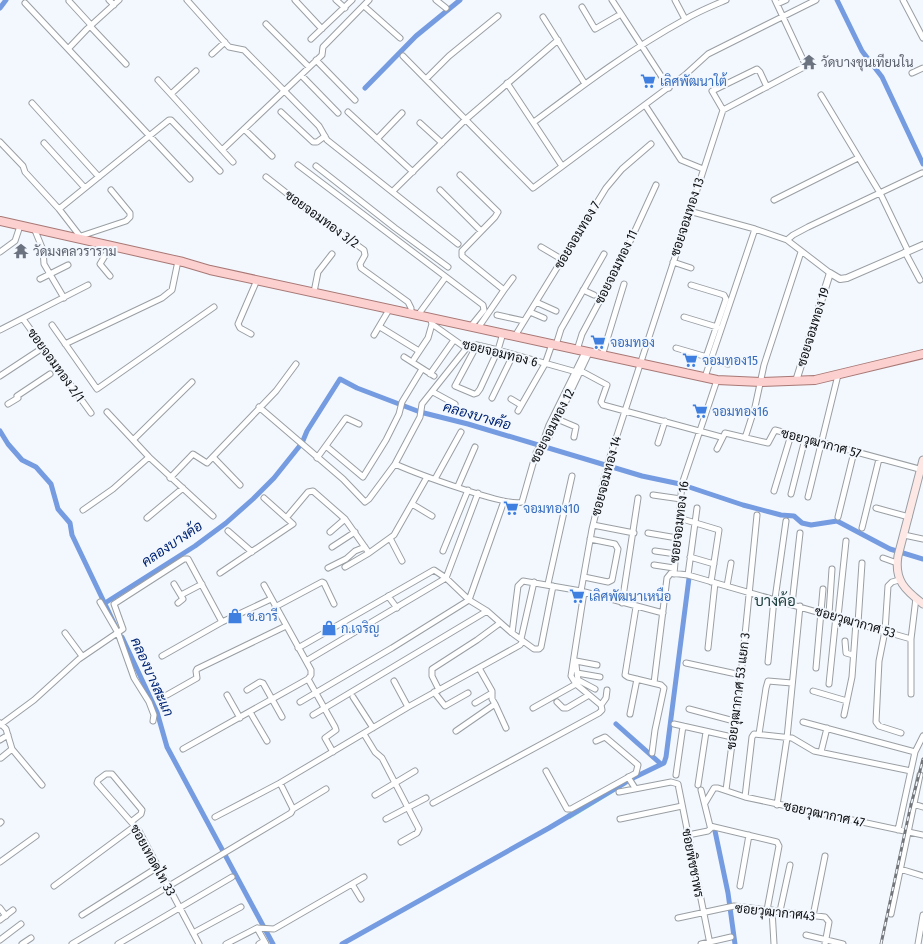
<svg xmlns="http://www.w3.org/2000/svg" width="923" height="944" font-family="'Fira Sans Condensed',Sarabun,sans-serif">
<style>
.green{fill:#8ce0b6}
.lines{fill:none;stroke-linecap:round;stroke-linejoin:round}
.canal{stroke:#759be1;stroke-width:5}
.minor-casing{stroke:#9a9fa4;stroke-width:7}
.tertiary-casing{stroke:#9a9fa4;stroke-width:8}
.secondary-casing{stroke:#9a9fa4;stroke-width:9}
.primary-casing{stroke:#a77876;stroke-width:10}
.minor{stroke:#fff;stroke-width:5}
.tertiary{stroke:#fff;stroke-width:6}
.secondary{stroke:#fee8e6;stroke-width:7}
.primary{stroke:#fcd0ce;stroke-width:8}
.rail-casing{stroke:#73767a;stroke-width:3}
.rail{stroke:#f3f8fe;stroke-width:1.5;stroke-dasharray:4.5;stroke-linecap:butt}
.labels{text-anchor:middle;dominant-baseline:central;stroke-width:4;stroke-linejoin:round;paint-order:stroke}
.worship-label{font-size:13px;fill:#5b616d;stroke:#f3f8fe;text-anchor:start}
.shop-label{font-size:13px;fill:#366cbe;stroke:#f3f8fe;text-anchor:start}
.street-label{font-size:13px;fill:#0c0e10;stroke:#f3f8fe}
.water-label{font-size:14px;font-style:italic;fill:#002474;stroke:#f3f8fe}
.quarter-label{font-size:15px;fill:#153736;stroke:#f3f8fe}
</style>
<rect width="100%" height="100%" fill="#f3f8fe"/>
<path class="green" d="M624,781L626,785L570,819L567,814Z"/>
<g class="lines">
<path class="canal" d="M837,0L862,51L882,77L923,164
M0,8L6,0
M365,88L416,36L460,0
M0,431L8,444L22,460L36,467L51,484L58,509L70,523L72,535L115,625
M105,603L195,546L226,523L253,499L274,478L302,443L307,431L340,379L357,388L420,412L468,424L642,476L680,484L743,505L781,515L794,516L802,523L811,525L837,521L890,549L923,559
M122,637L157,712L167,747L273,944
M616,724L661,764
M633,778L664,763L666,757L689,578
M715,831L728,893L735,944
M342,944L549,828L626,782"/>
<g class="minor-casing">
<path id="minor" d="M109,0L114,5
M187,0L229,47L244,50L319,126L327,140L458,244
M295,0L322,29
M336,0L345,8
M436,0L446,8
M612,0L669,88
M675,0L685,19
M903,0L923,38
M69,1L91,25
M25,3L190,179
M777,4L786,0
M364,6L400,38
M582,7L595,29L621,14
M543,17L585,84
M266,24L309,67
M90,26L126,64
M311,39L352,0
M68,49L87,29L119,0
M212,54L225,42
M403,56L533,188L685,75L708,54L816,0
M316,60L355,100
M912,73L923,68
M301,75L338,113
M426,79L449,56L498,16
M158,80L233,162
M507,83L562,166
M171,94L196,71
M821,95L880,193L908,251
M32,103L99,177
M645,105L681,160L703,169
M723,110L712,91L757,69L760,72L767,87
M281,112L313,142H317L325,136
M348,112L413,172
M534,122C582,86 631,49 684,20C697,12 712,6 726,0
M420,123L442,143
M244,129L272,156
M377,139L402,113
M0,142L23,166L25,172L59,209L83,240
M44,143L85,188
M222,150L322,55L323,47L369,0
M298,165L483,305L484,310L471,326
M316,166L395,228L448,267
M460,175L498,212L495,217L462,251V256L504,290L478,328
M266,177L312,213L364,250L365,255L360,264L361,268L408,302L411,308V313
M440,190L481,231
M393,191L465,120L558,40
M774,200L858,158
M59,209L169,120H171L220,171
M689,211L755,229L787,240L830,273
M34,228L43,250L44,264L64,298
M81,236L126,221L130,217V213L111,190
M787,240L793,235L808,227L922,173
M541,247L563,260
M0,252L15,241L20,226
M905,252L920,280
M673,262L691,268
M110,276L100,264L111,246
M40,279L68,265
M691,285L724,295L726,299L706,357
M504,290L513,278
M583,290L594,295
M314,292L318,272L332,254
M536,302L556,311
M530,312L544,318
M418,315L445,278
M497,315L524,321
M430,317L432,324L463,346L477,345L498,350L580,373
M684,317L717,327
M23,319L91,413
M52,325L97,389L214,307
M380,327L419,351
M0,330L88,285
M251,334L240,328L238,324L257,280
M374,335L390,308
M515,336L606,188L622,169L651,144
M65,344L162,298L172,290L178,261
M477,345L455,386L474,394L477,393L480,389L498,350L503,333
M556,345L561,329L604,254
M676,348L707,357
M577,350L582,334L621,261L656,185
M602,356L624,284
M404,357L434,376
M414,359L428,338L432,324
M709,360L728,364
M581,371L607,385L601,402L603,405L721,437
M430,374L454,340
M0,376L44,347
M705,377L755,229
M433,392L455,404
M17,396L50,374
M492,398L513,355
M511,399L521,405
M8,404L18,398
M259,407L343,479L365,502L369,499L395,464L420,417L422,404L469,345
M518,411L545,364L552,344
M107,412L149,457L213,516
M557,419L576,427L574,437
M745,438L755,407L764,365L801,252
M133,440L192,382
M543,442L549,425L585,352
M658,443L665,421
M326,446L363,477L386,440L399,414L402,402L422,369
M717,449L725,433L768,443L775,430L923,470
M213,457L240,485
M317,458L346,418L359,424
M395,464C413,472 508,508 522,502L536,453L543,442L549,437L589,353
M170,478L193,454L207,463L276,391L296,364
M435,479L461,432
M458,486L475,447
M774,491L791,435
M791,494L805,439
M653,495L681,499
M808,497L838,375
M412,504L432,516
M876,508L909,517
M83,510L113,489L149,457
M287,517L308,492L313,491L345,519L369,553L394,535L427,477
M838,517L854,452
M147,518L183,488
M679,518L719,530L711,582
M593,525L634,533
M862,528L879,459
M228,531L252,552
M330,532L345,519
M648,533L677,538
M904,535L923,539
M390,538L402,561
M332,547L355,532
M443,551L468,490
M655,551L676,554
M690,557L714,564
M883,558L897,563
M654,565L674,568
M345,567L369,553
M328,568L346,559L355,551L365,547
M220,573L293,524L264,498
M674,574L682,484L717,380
M688,575L697,508
M584,577L608,582L612,580L618,549L615,544L590,539
M899,580L892,582L888,586L885,631L879,661L876,722L879,726L901,733
M174,584L183,599L178,603
M548,584L572,476
M727,586L731,563
M581,591L592,529L608,463L723,110L806,66L775,0
M181,595L202,584
M388,596L397,608
M775,599L786,521
M100,602L118,633L134,678L149,702L154,715L153,721
M622,603L638,498
M792,604L800,533
M275,607L322,582L324,583L334,604
M636,607L625,675L628,677L661,685L664,688L655,730L652,753
M829,614L832,569
M838,617L846,541
M342,623L350,635
M858,623L862,563
M65,633L82,656
M512,633L518,586L523,581L581,591L663,613
M521,639L534,582
M845,641L846,653L853,655
M298,648L434,570L446,578L469,600L487,611L512,633L534,649H539L541,647L553,586
M708,648L715,583
M162,656L222,622L271,599
M306,661L446,578L478,493
M576,661L597,665
M768,662L774,599
M686,663L741,675
M576,665L578,680L595,689
M816,668L823,589
M577,673L600,677
M308,679L335,727L336,730L325,738L333,752
M394,681L408,707
M654,683L667,578L671,573L688,575L911,639
M829,684L836,616
M247,690L260,682L263,683L282,717
M439,690L432,676V669L477,640L500,623
M813,691L847,701
M434,692L445,706L468,693
M911,694V639L916,598
M167,695L197,678L196,671L197,669L286,626
M227,695L240,718
M353,697L373,728
M300,702L392,648L469,600L504,501
M557,702L563,708H567L589,695
M475,703L492,693
M495,704L506,728
M601,705L606,698L607,690
M533,708L576,684
M689,709L734,721
M250,712L267,741
M630,714L637,679
M313,715L487,611
M844,715L852,677L856,622
M803,722L915,752
M0,723L6,729L12,749L42,785
M674,724L732,737
M0,725L34,700L79,659L123,629L114,604L184,559H188L222,622
M456,731L495,704L492,699V691L479,668
M364,734L375,752L382,758L419,829L417,833L401,842
M759,734L766,688L768,681L792,683
M0,740L8,735
M183,749L308,679L311,675V670L264,585
M821,752L827,728
M1,758L12,749
M546,771L567,809H571L636,773L638,765L605,737L596,741
M676,775L683,726
M628,777L635,788
M698,785L706,732
M701,790L710,826
M726,790L741,675L757,515
M619,792L671,782L678,784L710,944
M375,795L415,771
M745,797L752,737L754,734L792,738L814,751L911,771
M433,803L599,713L602,710L601,705L576,684L571,676L584,592
M705,803L714,788H718L745,797L923,835
M913,804L923,807
M777,805L787,738L800,606
M293,809L326,789
M215,817L280,783L408,707L520,645L523,641
M386,819L426,798
M620,819L682,806
M132,821L141,814L142,810L112,774H106L98,780L97,783L139,831L199,944
M0,823L1,822
M898,830L915,752L923,736
M688,835L708,831L711,828L710,826L777,842L779,846L767,910
M0,862L36,836
M900,869L923,876
M352,884L361,899
M54,886L135,826
M740,886L749,835
M0,908L6,916
M772,910L774,944
M780,911L790,865
M891,914L920,775
M82,915L158,867
M813,916L825,856
M678,918L734,906L825,917L829,922L825,944
M0,920L13,910
M257,928L266,944
M193,933L241,907
M806,935L843,944
M0,940L21,924
M22,944L31,938
M72,944L291,813L293,809L280,783
M118,944L232,877
M226,944L257,928L274,929L364,877
M259,944L264,941
M701,944L731,937
M918,944L923,915"/>
</g>
<g class="tertiary-casing">
<path id="tertiary" d="M796,381L830,273L840,279L847,278L923,245"/>
</g>
<g class="secondary-casing">
<path id="secondary" d="M923,460L898,556C894,580 905,590 923,604"/>
</g>
<g class="primary-casing">
<path id="primary" d="M0,221L183,262L210,270L717,380L761,382L815,380L923,354"/>
</g>
<use href="#minor" class="minor"/>
<use href="#tertiary" class="tertiary"/>
<use href="#secondary" class="secondary"/>
<use href="#primary" class="primary"/>
<g class="rail-casing">
<path id="rail" d="M881,944L910,809L923,759"/>
</g>
<use href="#rail" class="rail"/>
</g>
<defs>
<g id="temple-bare" transform="scale(1.2)"><path d="M0-6L5-2H3V0L6.5 2.5H4V6H1.5V3h-3V6H-4V2.5H-6.5L-3 0V-2H-5Z" fill="#6b7280" stroke="#f3f8fe" stroke-width="2.5" paint-order="stroke"/></g>
<g id="supermarket-bare" transform="scale(1.2)"><path d="M-6-5.5h2.5l.6 2H6L4.5 2H-2.5L-4.4-4H-6ZM-1.5 3.2a1.3 1.3 0 1 0 .1 0ZM3 3.2a1.3 1.3 0 1 0 .1 0Z" fill="#3f7fe0" stroke="#f3f8fe" stroke-width="2.5" paint-order="stroke"/></g>
<g id="shop-bare" transform="scale(1.2)"><path d="M-5-2.5h2.3a2.7 3.5 0 0 1 5.4 0H5L5.5 6h-11ZM-1.5-2.5h3a1.5 2.3 0 0 0-3 0Z" fill="#3f7fe0" stroke="#f3f8fe" stroke-width="2.5" paint-order="stroke"/></g>
</defs>
<g fill-rule="evenodd">
<use href="#temple-bare" x="809" y="62"/>
<use href="#supermarket-bare" x="648" y="81"/>
<use href="#temple-bare" x="21" y="251"/>
<use href="#supermarket-bare" x="598" y="342"/>
<use href="#supermarket-bare" x="690" y="360"/>
<use href="#supermarket-bare" x="700" y="411"/>
<use href="#supermarket-bare" x="511" y="508"/>
<use href="#supermarket-bare" x="577" y="596"/>
<use href="#shop-bare" x="235" y="616"/>
<use href="#shop-bare" x="329" y="628"/>
</g>
<g class="labels">
<g class="worship-label">
<text x="821" y="62">วัดบางขุนเทียนใน</text>
<text x="33" y="251">วัดมงคลวราราม</text>
</g>
<g class="shop-label">
<text x="660" y="81">เลิศพัฒนาใต้</text>
<text x="610" y="342">จอมทอง</text>
<text x="702" y="360">จอมทอง15</text>
<text x="712" y="411">จอมทอง16</text>
<text x="523" y="508">จอมทอง10</text>
<text x="589" y="596">เลิศพัฒนาเหนือ</text>
<text x="247" y="616">ช.อารี</text>
<text x="341" y="628">ก.เจริญ</text>
</g>
<g class="street-label">
<text transform="translate(687 217) rotate(-72)">ซอยจอมทอง 13</text>
<text transform="translate(322 219) rotate(36)">ซอยจอมทอง 3/2</text>
<text transform="translate(577 235) rotate(-59)">ซอยจอมทอง 7</text>
<text transform="translate(616 267) rotate(-64)">ซอยจอมทอง 11</text>
<text transform="translate(813 327) rotate(-73)">ซอยจอมทอง 19</text>
<text transform="translate(500 353) rotate(14)">ซอยจอมทอง 6</text>
<text transform="translate(56 365) rotate(54)">ซอยจอมทอง 2/1</text>
<text transform="translate(552 426) rotate(-63)">ซอยจอมทอง 12</text>
<text transform="translate(821 443) rotate(15)">ซอยวุฒากาศ 57</text>
<text transform="translate(606 476) rotate(-75)">ซอยจอมทอง 14</text>
<text transform="translate(679 522) rotate(-83)">ซอยจอมทอง 16</text>
<text transform="translate(855 622) rotate(16)">ซอยวุฒากาศ 53</text>
<text transform="translate(738 691) rotate(-83)">ซอยวุฒากาศ 53 แยก 3</text>
<text transform="translate(824 814) rotate(12)">ซอยวุฒากาศ 47</text>
<text transform="translate(153 860) rotate(61)">ซอยเทอดไท 33</text>
<text transform="translate(693 863) rotate(79)">ซอยพิชชาพร</text>
<text transform="translate(775 912) rotate(6)">ซอยวุฒากาศ43</text>
</g>
<g class="water-label">
<text transform="translate(477 416) rotate(16)">คลองบางค้อ</text>
<text transform="translate(172 544) rotate(-34)">คลองบางค้อ</text>
<text transform="translate(152 677) rotate(66)">คลองบางสะแก</text>
</g>
<g class="quarter-label">
<text x="775" y="601">บางค้อ</text>
</g>
</g>
</svg>
